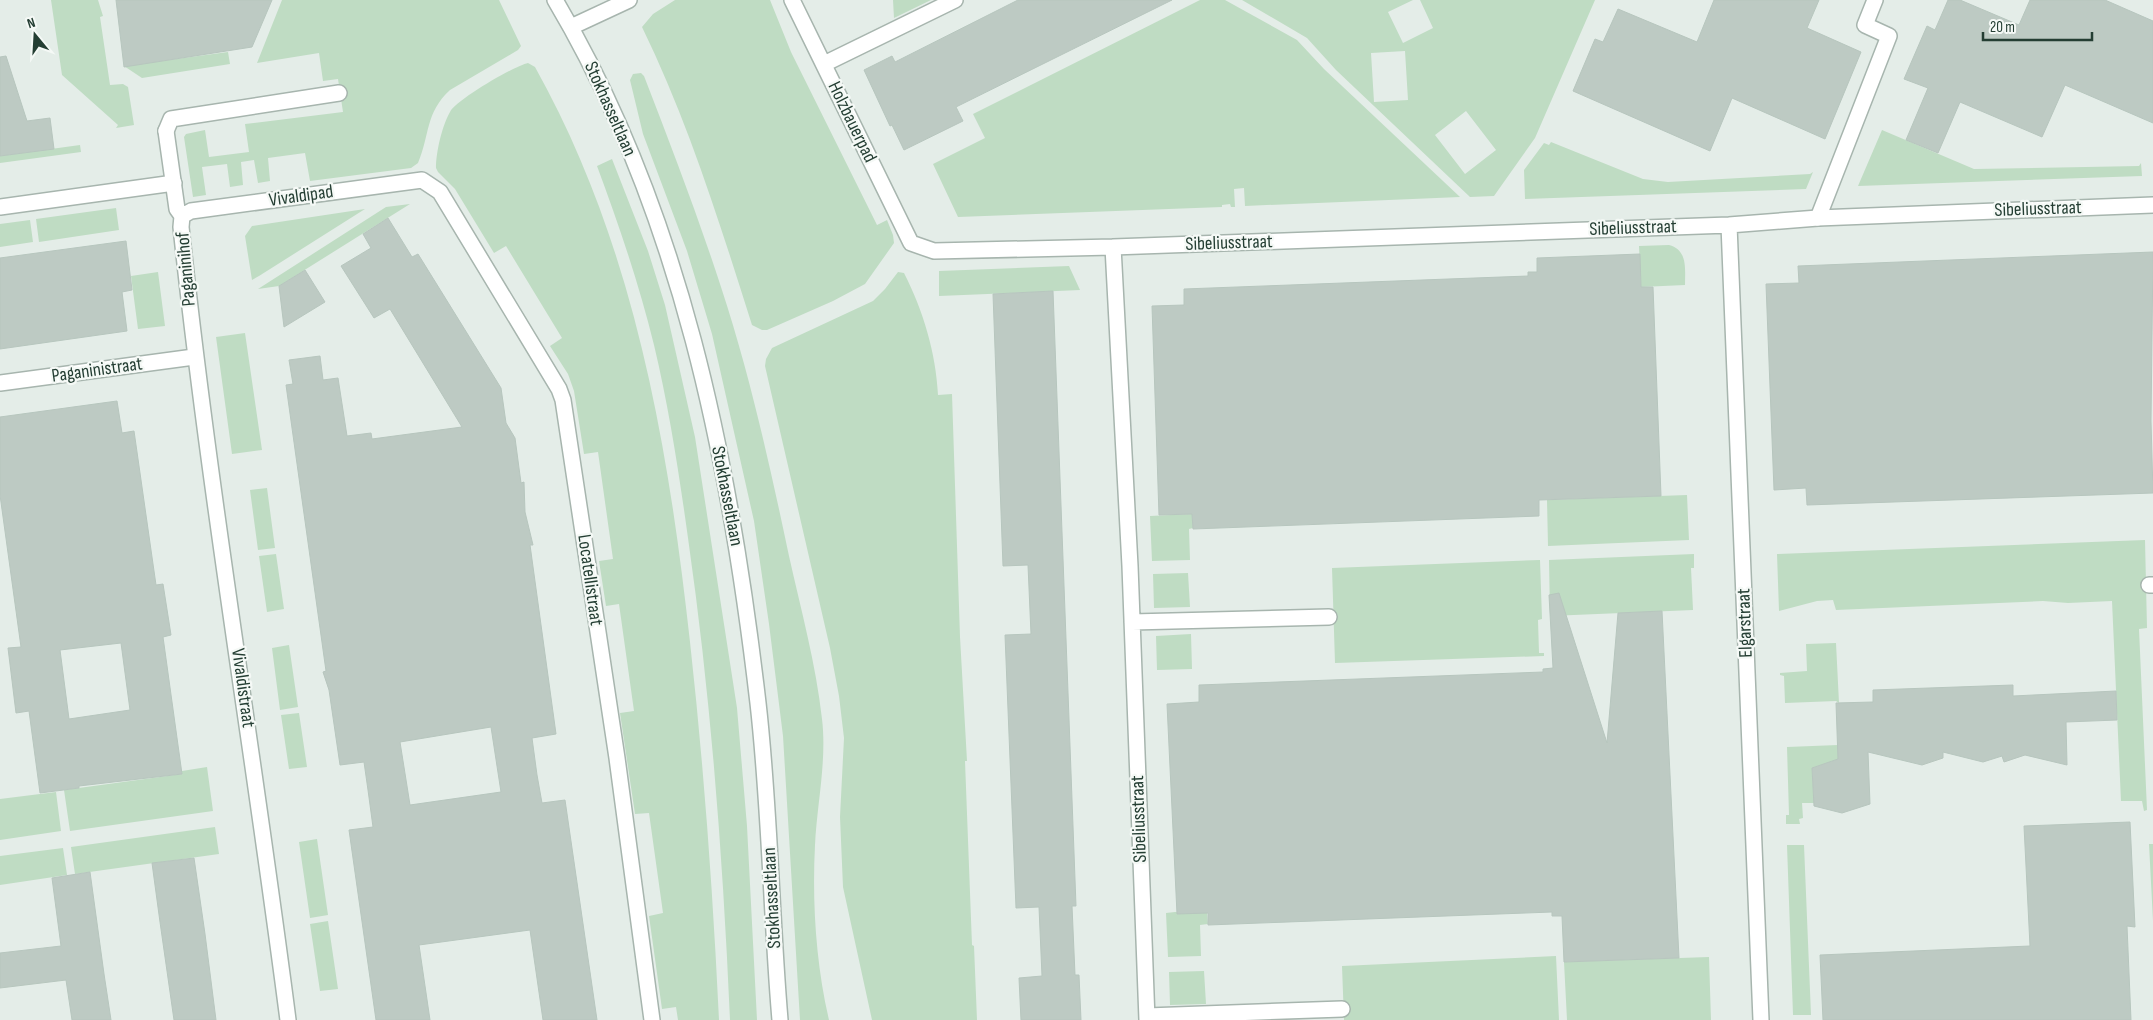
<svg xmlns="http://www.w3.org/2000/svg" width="2153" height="1020" font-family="'Sofia Sans Condensed',sans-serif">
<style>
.green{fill:#bfdcc3;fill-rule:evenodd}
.building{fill:#bdcac3;stroke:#b7c6be;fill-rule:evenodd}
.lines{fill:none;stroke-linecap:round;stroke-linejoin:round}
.service-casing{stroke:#a7b5ae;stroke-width:18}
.minor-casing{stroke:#a7b5ae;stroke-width:18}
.tertiary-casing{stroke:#a7b5ae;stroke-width:18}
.service{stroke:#fff;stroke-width:15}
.minor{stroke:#fff;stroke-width:15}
.tertiary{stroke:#fff;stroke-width:15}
.labels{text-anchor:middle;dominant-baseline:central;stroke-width:4.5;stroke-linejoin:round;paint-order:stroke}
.street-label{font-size:19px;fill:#243e33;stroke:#f5f9f6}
</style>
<rect width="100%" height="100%" fill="#e4ede8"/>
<path class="green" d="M51,0H98L103,16L100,17L110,85L123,84L128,87L134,125L116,128L118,125L62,75Z
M282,0H499L521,46L518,50L450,90C425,113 430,135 418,163L411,168L310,181L305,153L268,158L270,181L258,183L254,160L241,162L243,185L230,187L227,164L202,167L206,195L193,197L184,137L186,134L205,130L209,157L249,152L245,124L343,112L338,79L323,81L319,53L257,63Z
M675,0H770L791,52L877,225L887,220L893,235L894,243L865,284L833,301L767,330H762L752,325C720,224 688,121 642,27L653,14Z
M893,0H931L894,18Z
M1200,0H1225L1297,40L1324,69L1460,197L1245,206L1244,188L1234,189L1235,207H1231L1230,204L1222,205V207L958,217L933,164L985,138L973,114Z
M1242,0H1413L1388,12L1403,43L1433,28L1420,0H1595L1535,138L1494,196L1470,197L1336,70L1307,38ZM1405,51L1408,100L1374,102L1371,53ZM1466,111L1496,150L1465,174L1435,135Z
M228,52L230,64L142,78L124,66Z
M528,63L535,67C634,244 668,443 690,642C704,768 713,894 719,1020H678L676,1007L662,1009L649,916L663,913L649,813L635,814L620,713L634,711L619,604L606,606L599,561L613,559L598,452L584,454L574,391L568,374L550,346L562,338L506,246L494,253L455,189L438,172L436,168C436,152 442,126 450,112C456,100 514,66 528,63Z
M641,73L644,76C671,146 698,216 721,287C750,375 770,466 789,556C801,610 816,664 822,719C827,760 817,804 815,845C812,903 816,964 829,1020H800L783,736L769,624L754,521L712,334L687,251L643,134L630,80L633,74Z
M1882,130L1974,169L2139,166L2141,163L2142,176L1858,186Z
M1551,142L1643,179L1668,182L1810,174L1813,172L1806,189L1525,199L1524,170L1544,143L1549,145Z
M80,145L81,152L0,163V156Z
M612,159L648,251L665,305L695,437L737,708L747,826L757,1020H730C723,859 711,698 688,538C679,473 669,408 654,345C639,284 619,225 597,166Z
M410,204L279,286L258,289L386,207Z
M116,208L119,230L39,242L36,219Z
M365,209L259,276L252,280L245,236L252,226Z
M30,220L33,242L0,247V224Z
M1669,245C1688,250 1685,269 1685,285L1641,287L1639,246Z
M1069,266L1080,290L939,296V271Z
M158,272L165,326L138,329L131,276Z
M898,272L904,273C923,310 936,353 938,395L952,394L960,637L967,761H965L972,945L974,946L977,1020H872L843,887L840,817L844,738L839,696L830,648L765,366L766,359L772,348L873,301L885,289Z
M245,333L262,450L232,454L216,337Z
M267,488L275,548L258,550L250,490Z
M1687,495L1689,540L1548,546L1547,500Z
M1192,514L1193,528L1189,529L1190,560L1152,561L1150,516Z
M2145,540L2147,628L2139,629L2147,810L2144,811L2142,801H2121L2112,601L2068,603L2043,601L1836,610L1833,600L1817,601L1779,611L1777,554Z
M276,554L284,609L267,612L259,556Z
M1694,554V568H1691L1693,610L1550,616L1549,560Z
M1540,560L1542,619L1538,620L1539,653H1544V656L1335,663L1332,568Z
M1188,573L1190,607L1154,608L1153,574Z
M1191,634L1192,669L1157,670L1156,636Z
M1836,643L1839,703L1836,701L1785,703L1784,676L1780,675V673L1807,671L1806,644Z
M289,645L298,707L280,710L272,648Z
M299,713L307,767L289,769L281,715Z
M1838,745L1839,759L1812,768L1814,803H1802L1803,818L1799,819L1800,824H1786V815H1789L1787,747Z
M207,767L213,811L70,831L64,790L182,774V771Z
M56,792L61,831L0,840V799Z
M215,827L219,854L75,874L71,847Z
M317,839L328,915L310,918L299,842Z
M2149,844H2153V921Z
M1787,845H1804L1811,1015H1793Z
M63,848L67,875L0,885V856Z
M1175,912L1207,913L1208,924L1200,925L1201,956L1168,957L1166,913Z
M328,921L338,989L320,991L310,924Z
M1556,956L1559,1020H1344L1342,966Z
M1709,957L1711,1020H1567L1564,962Z
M1204,971L1206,1004L1170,1005L1169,972Z"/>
<path class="building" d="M116,0H272L252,47L124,67Z
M1018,0H1172L956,107L963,121L904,150L892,125L890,126L864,70L892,56L895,62Z
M1714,0H1819L1807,28L1861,52L1825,139L1732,98L1710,151L1573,91L1595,39L1603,42L1618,9L1697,42Z
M1948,0H1960L2019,25L2030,0H2105L2153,21V123L2065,85L2042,137L1960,102L1938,153L1906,140L1928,88L1904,79L1927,26L1935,30Z
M6,56L27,121L50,118L54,149L0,156V57Z
M388,218L412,257L418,254L501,388L506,423L515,438L521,483L524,482L525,512L533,545H530L556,734L532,738L537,775L542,803L565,800L597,1020H543L530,930L419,945L430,1020H376L349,830L373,827L368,790L364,762L340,765L329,690L323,672L326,671L286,385L293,384L289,360L320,356L323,380L338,378L347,436L371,433L372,439L462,427L390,309L374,318L341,266L371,248L363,234ZM491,727L501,792L410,805L400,742Z
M126,241L132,290L122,292L127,331L0,349V258Z
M2153,252L2151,421L2153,493L1807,505L1806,488L1774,490L1766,284L1799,283L1798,266Z
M1640,254L1641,287H1653L1661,496L1539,500V516L1193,529L1192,514L1159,515L1152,306L1184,305V289L1528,276V272H1537V258Z
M305,270L325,302L284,327L279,286Z
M1053,291L1076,906H1072L1075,975H1079L1081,1020H1021L1019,978L1042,976L1039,907L1016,908L1005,635L1031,634L1028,565L1003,566L993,294Z
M117,401L122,433L134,431L156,585L163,584L171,635L163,637L182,774L79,786V788L40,793L29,711L16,713L8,648L21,647L0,495V417ZM121,643L130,710L69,719L60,650Z
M1559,593L1607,743L1618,613L1662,611L1679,958L1564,962L1562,916H1552V912L1208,925V913L1177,914L1167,704L1199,702V685L1543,672V669L1553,668L1549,595Z
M2013,685V696L2116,691L2117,720L2066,722L2067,765L2025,755L2004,762L2002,756L1983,762L1943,752V758L1922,765L1868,752L1870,804L1842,813L1814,806L1812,768L1838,759L1836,703L1873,702V690Z
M2130,822L2135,927L2127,926L2131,1020H1823L1820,955L2030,946L2024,826Z
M194,858L205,934L216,1020H174L160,922L152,863Z
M90,872L104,974L111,1020H72L66,980L0,988V953L61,946L52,878Z"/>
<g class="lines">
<g class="service-casing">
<path id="service" d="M824,64L955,0
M166,131L171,119L339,93
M0,207L174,183
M1818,218L1889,36L1865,25L1875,0
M2149,585H2153"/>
</g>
<g class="minor-casing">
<path id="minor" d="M792,0L911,243L934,251L1113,247L1729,225L1818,218L2153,205
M571,27L629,0
M166,131L177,209L182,216L181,227C209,492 254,755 288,1020
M182,216L191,211L422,180L440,192L559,389L563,400L617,758L652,1020
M1729,225L1761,1020
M1113,247L1130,566L1147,1020
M0,383L194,357
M1132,622L1329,617
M1147,1016L1342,1009"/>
</g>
<g class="tertiary-casing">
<path id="tertiary" d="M555,0C681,212 730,461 758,703C770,808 771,914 780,1020"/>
</g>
<use href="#service" class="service"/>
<use href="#minor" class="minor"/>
<use href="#tertiary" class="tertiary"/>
</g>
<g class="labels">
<g class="street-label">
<text transform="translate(610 109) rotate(66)">Stokhasseltlaan</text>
<text transform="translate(852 122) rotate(64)">Holzbauerpad</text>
<text transform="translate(301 196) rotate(-8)">Vivaldipad</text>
<text transform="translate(2038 209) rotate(-2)">Sibeliusstraat</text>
<text transform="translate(1633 228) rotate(-2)">Sibeliusstraat</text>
<text transform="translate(1229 243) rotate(-2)">Sibeliusstraat</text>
<text transform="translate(186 269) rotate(-95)">Paganinihof</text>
<text transform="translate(97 370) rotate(-8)">Paganinistraat</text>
<text transform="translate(727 496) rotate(79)">Stokhasseltlaan</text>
<text transform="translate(590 580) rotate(82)">Locatellistraat</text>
<text transform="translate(1745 623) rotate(-92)">Elgarstraat</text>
<text transform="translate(243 688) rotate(82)">Vivaldistraat</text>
<text transform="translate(1139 819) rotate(-92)">Sibeliusstraat</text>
<text transform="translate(772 898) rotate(-93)">Stokhasseltlaan</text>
</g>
</g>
<g transform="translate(35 35) rotate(342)" stroke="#f5f9f6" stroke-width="4" paint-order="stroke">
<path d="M0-4L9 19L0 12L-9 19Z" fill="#243e33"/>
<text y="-8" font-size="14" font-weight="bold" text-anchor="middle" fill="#243e33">N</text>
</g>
<path d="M1983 32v8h109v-8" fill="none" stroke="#243e33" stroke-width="2.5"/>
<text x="1990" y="32" font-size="15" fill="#243e33" stroke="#f5f9f6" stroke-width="4" paint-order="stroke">20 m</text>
</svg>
